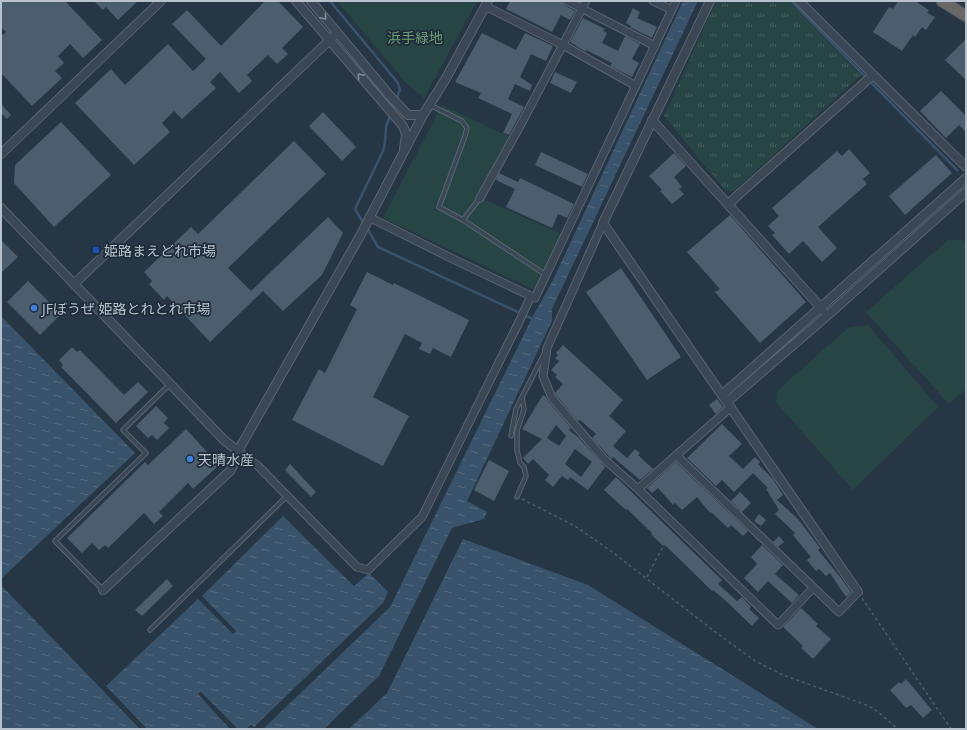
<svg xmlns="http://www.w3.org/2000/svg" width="967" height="730" font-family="'Open Sans','Noto Sans JP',sans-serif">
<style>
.grass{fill:url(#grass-tufts)}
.green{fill:#284545}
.water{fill:url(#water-ripples)}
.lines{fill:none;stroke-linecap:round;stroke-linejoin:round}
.stream{stroke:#39536c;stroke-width:2.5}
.building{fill:#4c5d6e;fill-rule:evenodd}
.service-casing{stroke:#596571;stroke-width:5.5}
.minor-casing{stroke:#596571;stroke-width:9}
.tertiary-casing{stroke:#596571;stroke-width:10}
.trunk-casing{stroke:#45525e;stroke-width:13}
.path{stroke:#476161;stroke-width:1.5;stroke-dasharray:3 3;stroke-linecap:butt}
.service{stroke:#3b4754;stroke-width:3.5}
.minor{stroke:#3b4754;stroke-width:7}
.tertiary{stroke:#3b4754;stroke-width:8}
.trunk{stroke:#6a6866;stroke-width:11}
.oneway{stroke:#808b97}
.transit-dot{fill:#1a4fb4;stroke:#1f2c39;stroke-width:1.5}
.shop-dot{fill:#3f7fe0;stroke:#1f2c39;stroke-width:1.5}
.labels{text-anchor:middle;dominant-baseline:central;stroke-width:3.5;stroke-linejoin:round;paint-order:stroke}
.park-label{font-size:14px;fill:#6e9f75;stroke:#1f2c39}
.poi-label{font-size:14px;fill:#b8c2cd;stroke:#1f2c39;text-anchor:start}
</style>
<defs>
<pattern id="grass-tufts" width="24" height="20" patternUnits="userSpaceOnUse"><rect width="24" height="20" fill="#284545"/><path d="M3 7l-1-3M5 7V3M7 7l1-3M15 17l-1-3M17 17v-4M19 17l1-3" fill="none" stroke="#455e5f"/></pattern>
<pattern id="water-ripples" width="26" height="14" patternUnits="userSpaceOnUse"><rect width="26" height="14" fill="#39536c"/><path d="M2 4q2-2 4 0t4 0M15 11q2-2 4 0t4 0" fill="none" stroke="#546a80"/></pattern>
</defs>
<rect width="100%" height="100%" fill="#263644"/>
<path class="grass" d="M716,1H788L861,75L734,191H726L664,116Z"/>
<path class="green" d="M337,1H477L424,98L407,84Z
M442,105L509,137L476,196L562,234L535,290L383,218Z
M948,240H963L966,243V389L949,404L866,312Z
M868,325L938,407L853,490L776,402L777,391L849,327Z"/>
<path class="water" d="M683,1H698L552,309V321L467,501L487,512L484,519L452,528L379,676L324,729H263L390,607L533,316L553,280Z
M1,316L135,453L1,579Z
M283,516L354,586L369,573L388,592L383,603L254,727L251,724L247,729H238L201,692L198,694L230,729H147L106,686L198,599L233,634L236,631L202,596Z
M463,539L588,585L818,729H349L387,693Z
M1,585L140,729H1Z"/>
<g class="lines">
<path class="stream" d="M330,1L398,83L400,90L392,110
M791,1L957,170
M364,224L355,209L383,151L385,142L386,127L390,115
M367,228L378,247L535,320"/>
</g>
<path class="building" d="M1,1H65L102,40L83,58L70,44L58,56L64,63L55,71L62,78L32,106L1,73V36L6,32L1,27Z
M94,1H138L118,20L106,7L103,10Z
M265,1H278L303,27L282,48L288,54L277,64L268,55L247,75L252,81L239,93L220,72L210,82L216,88L182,119L174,111L162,123L170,132L134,165L75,103L111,69L125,85L168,44L193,71L206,59L172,24L187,10L221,46Z
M510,1H562L564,5L575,11L570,20L561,15L552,32L506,9Z
M898,1H915L929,10L927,13L935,17L926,30L922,27L915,37L913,35L902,51L873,32L889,7L893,9Z
M633,8L640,12L637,18L657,27L652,38L630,27L631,26L626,23Z
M583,18L605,29L603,31L607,33L602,43L618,51L625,36L640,44L632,59L639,63L632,77L610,66L612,63L586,50V52L583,50L570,42Z
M482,33L516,50L525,33L553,46L546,61L531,54L520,77L532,85L530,91L515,84L508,99L524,107L509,135L503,133L512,114L478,98L481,93L455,82Z
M966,39V80L945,60Z
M555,72L577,82L571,93L550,83Z
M941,91L966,116V132L959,125L946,138L920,111Z
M1,104L11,115L7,119L1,113Z
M323,112L356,147L342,161L309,126Z
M61,122L111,175L54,227L14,183L15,165Z
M294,141L326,174L228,268L251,291L328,217L343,233L322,275L283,311L263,291L210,342L167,296L164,300L149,284L152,281L144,272L191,227L198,234Z
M849,149L870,173L863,179L867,184L818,227L837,248L822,262L803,241L789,254L772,235L775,233L768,226L779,216L772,208L837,151L842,156Z
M541,152L588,174L582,187L535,165Z
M674,153L686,166L674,177L682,187L679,189L684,194L672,204L660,191L662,190L649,176Z
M936,155L952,173L905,215L889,196Z
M499,173L518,182L520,178L574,204L567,218L558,214L552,228L506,207L515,189L496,180Z
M730,215L806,302L760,343L715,292L720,289L687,252Z
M1,240L18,257L1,273Z
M621,268L681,357L647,380L586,292Z
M367,272L393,285L394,283L469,320L451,357L433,348L430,354L419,349L422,343L405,334L373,397L409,416L383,466L292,420L319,369L325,373L357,309L350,305Z
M28,281L61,314L40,335L7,302Z
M563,345L623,400L609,416L626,431L613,446L627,458L635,449L640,453L638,455L653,469L640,480L613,457L611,459L608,455L592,438L596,434L580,420L578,421L556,395L555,393L563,384L555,377L557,375L551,370L559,361L555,358L558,355L556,353Z
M72,347L77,352L80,350L124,395L138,382L148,392L116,423L61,367L63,365L59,360Z
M543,395L546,397L548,401L571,428L569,430L579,438L605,467L588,490L570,477L568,480L562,476L553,487L545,480L549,475L533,459L528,464L523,458L542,439L522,429ZM556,425L566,436L559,446L547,438ZM575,449L592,462L581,477L565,464Z
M717,399L723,407L716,414L709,405Z
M156,406L168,418L164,423L169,428L157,440L152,435L148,438L136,426Z
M722,424L742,444L729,456L743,469L755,457L760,462L758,464L773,479L783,495L777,500L798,519L820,548L818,550L841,578L851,592L846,597L830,573L826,576L819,569L816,571L807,560L811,557L793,535L795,533L775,514L779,510L766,489L768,488L753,473L734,492L722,480L716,486L687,458Z
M186,429L219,465L193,489L188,483L159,512L163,516L154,524L144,513L108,548L105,545L99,550L92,543L82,553L67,538L145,462L148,465Z
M489,460L509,471L494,501L474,490Z
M676,462L748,531L743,536L731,525L728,528L711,512L710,513L697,497L682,510L675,503L673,505L658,488L652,493L647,488Z
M290,464L316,492L311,497L285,470Z
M616,477L722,580L718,584L737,601L742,597L751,607L749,609L759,618L752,626L726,601L713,590L712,591L664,544L663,546L651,534L652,533L627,509L626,510L604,490Z
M740,492L751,503L742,512L731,501Z
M759,514L766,520L761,526L754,521Z
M779,536L784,542L778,547L773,542Z
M762,545L783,565L775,574L799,595L792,603L768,581L758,592L744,578L757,564L751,557Z
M167,579L173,586L142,616L135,610Z
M801,608L818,624L816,626L831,639L813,659L801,648L803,646L783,627Z
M906,679L932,710L923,718L911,705L906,708L890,690L899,682L901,684Z"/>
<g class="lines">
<g class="service-casing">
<path id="service" d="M430,105L462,121L467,128L465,136L439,207L463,220L546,275
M463,220L480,198
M511,436L516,409L544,354
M517,497L526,476L524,467L520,463L517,450V431L524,409L522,397
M103,590L55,541L146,453L123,430L169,385
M150,630L287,496"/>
</g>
<g class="minor-casing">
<path id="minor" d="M567,1L655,46
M653,1L672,10
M485,6L563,45L636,86
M480,198L520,126L586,1
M369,217L455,260L535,298L676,1
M603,223L547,348L543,376L552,398L604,459L638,489L778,625L813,588
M238,451L257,465L357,567L368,570L422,517L518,324L531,296
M676,455L839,612L858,592
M638,489L731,407"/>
</g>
<g class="tertiary-casing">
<path id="tertiary" d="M296,1L403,126L406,134L404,149
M311,1L390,96L408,115H423
M710,1L603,223L858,592
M799,1L966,167
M652,120L823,310
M1,154L161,1
M728,204L873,75
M1,208L224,440L238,451L360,236L423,115L445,80L488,1
M74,284L337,33
M722,395L966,178
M727,402L828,315L966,192
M103,590L230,471L235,462L238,451"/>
</g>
<g class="trunk-casing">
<path id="trunk" d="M942,1L966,16"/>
</g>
<path class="path" d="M522,499L575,526L611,551L714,631L755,661L783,675L869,706L878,712L898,729
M647,577L661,550L674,535
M862,598L951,729"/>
<use href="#service" class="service"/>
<use href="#minor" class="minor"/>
<use href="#tertiary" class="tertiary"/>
<use href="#trunk" class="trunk"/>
</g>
<defs><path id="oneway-chevron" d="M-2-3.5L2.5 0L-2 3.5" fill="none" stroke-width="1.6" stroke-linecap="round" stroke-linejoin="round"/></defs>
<g class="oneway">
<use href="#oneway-chevron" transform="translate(324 17) rotate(50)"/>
<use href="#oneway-chevron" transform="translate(360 76) rotate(-130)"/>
</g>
<rect class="transit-dot" x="92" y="246" width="8" height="8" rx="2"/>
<g class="shop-dot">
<circle cx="34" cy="308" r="4"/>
<circle cx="190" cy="459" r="4"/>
</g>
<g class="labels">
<g class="park-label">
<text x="415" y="37">浜手緑地</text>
</g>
<g class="poi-label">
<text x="104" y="250">姫路まえどれ市場</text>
<text x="42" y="308">JFぼうぜ 姫路とれとれ市場</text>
<text x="198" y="459">天晴水産</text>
</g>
</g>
<rect width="967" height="730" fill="none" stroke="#b8c2cd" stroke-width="4"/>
</svg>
